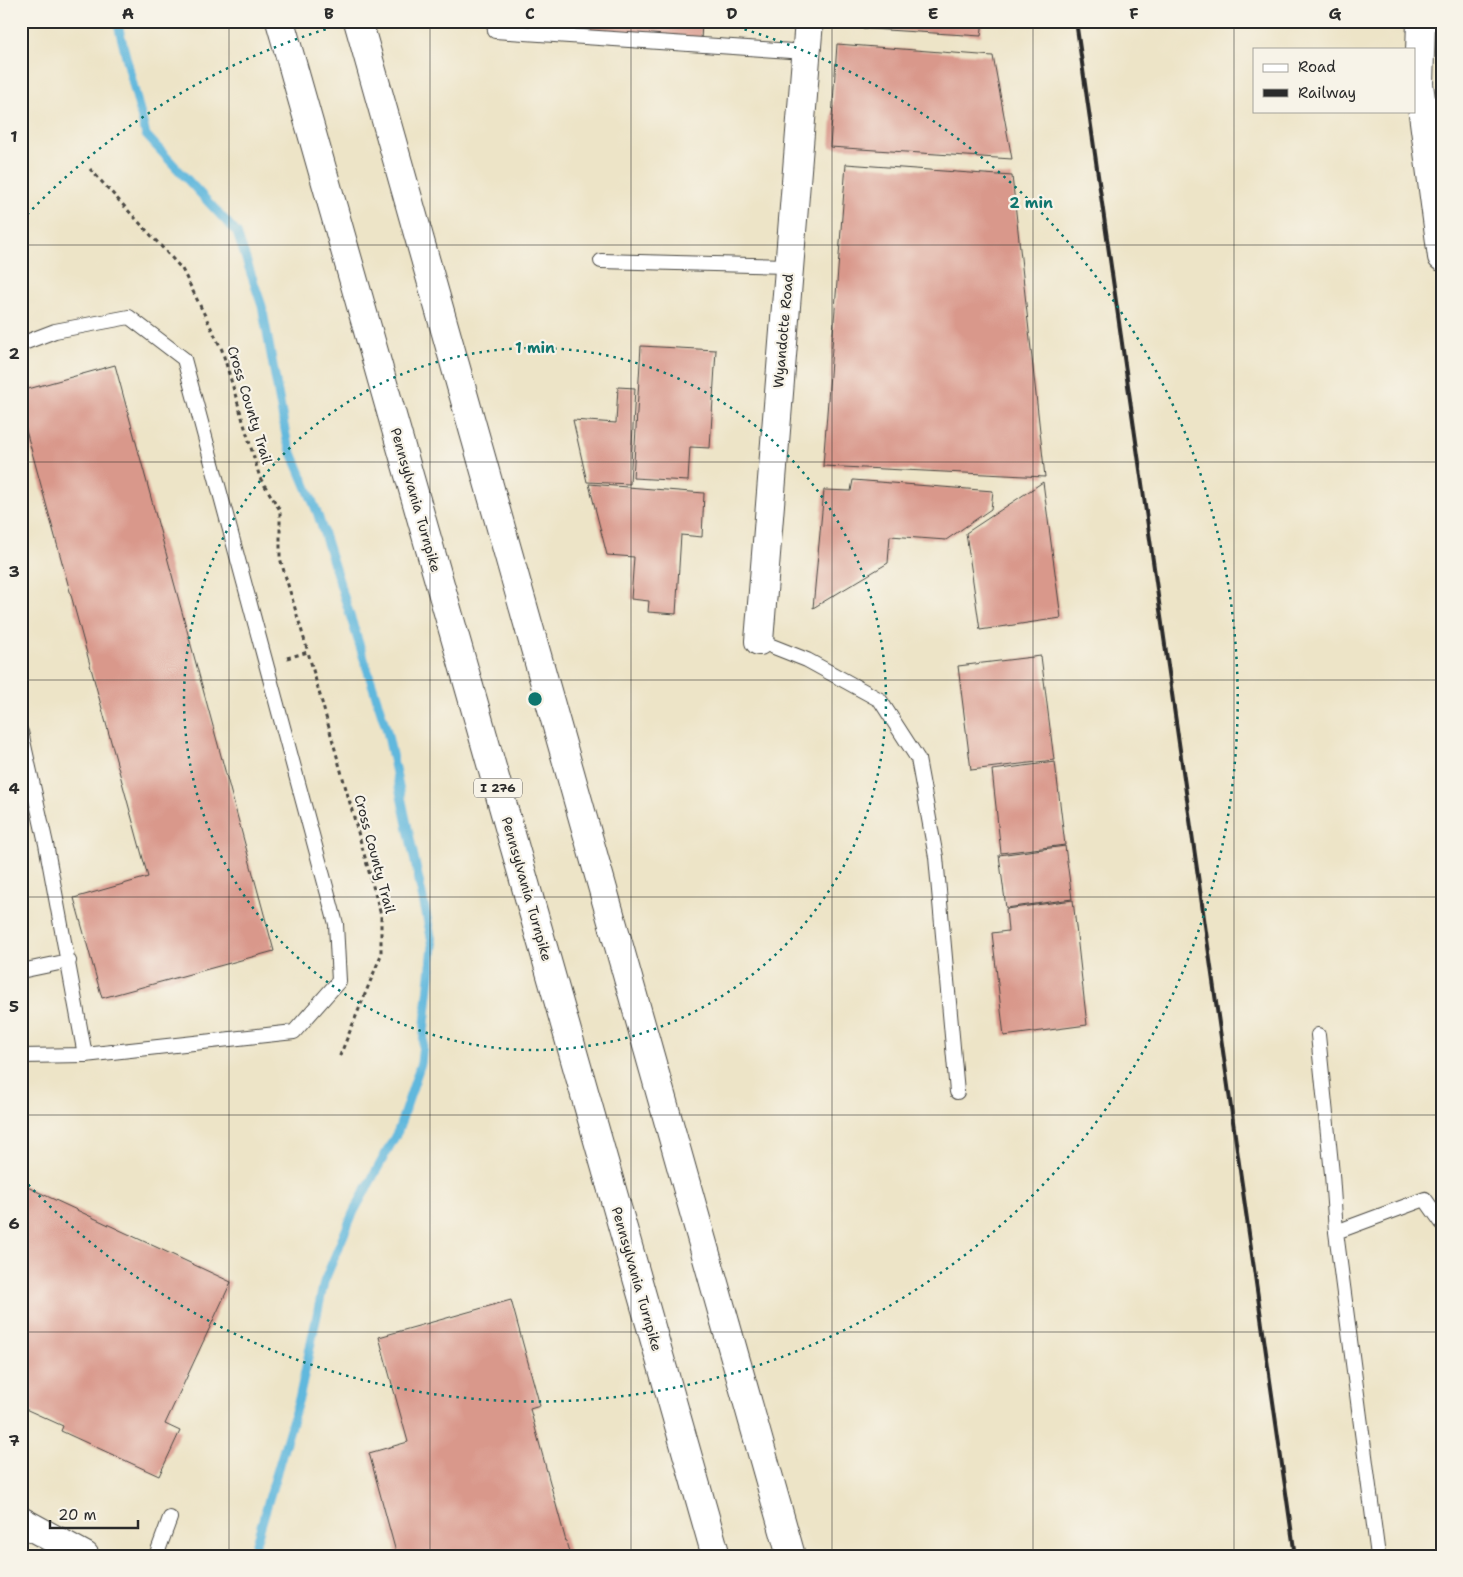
<svg xmlns="http://www.w3.org/2000/svg" width="1463" height="1577" font-family="'Shantell Sans',sans-serif">
<style>
.lines{fill:none;stroke-linecap:round;stroke-linejoin:round}
.stream{stroke:#60b8dd;stroke-width:9}
.building{fill:#d9988b}
.lane-casing{stroke:#484742;stroke-width:16}
.street-casing{stroke:#484742;stroke-width:30}
.highway-casing{stroke:#484742;stroke-width:30}
.path{stroke:#484742;stroke-width:3;stroke-dasharray:4 4;stroke-linecap:butt}
.lane{stroke:#fff;stroke-width:14}
.street{stroke:#fff;stroke-width:28}
.highway{stroke:#fff;stroke-width:28}
.rail{stroke:#2b2b2b;stroke-width:4}
.grid{fill:none;stroke:#2b2b2b;stroke-width:1;stroke-opacity:0.55}
.ring{fill:none;stroke:#0f766e;stroke-width:2.5;stroke-dasharray:2.5 5}
.labels{text-anchor:middle;dominant-baseline:central;stroke-width:4.5;stroke-linejoin:round;paint-order:stroke}
.shield{fill:#f7f3e8;stroke:#686764;stroke-width:1}
.shield-label{font-size:12px;font-weight:bold;fill:#2b2b2b}
.street-label{font-size:14px;fill:#2b2b2b;stroke:#f7f3e8}
.centre{fill:#0f766e;stroke:#f7f3e8;stroke-width:2.5}
.ring-label{font-size:15px;text-anchor:middle;font-weight:bold;fill:#0f766e;stroke:#f7f3e8;stroke-width:4.5;stroke-linejoin:round;paint-order:stroke}
.neatline{fill:none;stroke:#2b2b2b;stroke-width:2}
.grid-label{font-size:16px;text-anchor:middle;font-weight:bold;fill:#2b2b2b}
</style>
<rect width="100%" height="100%" fill="#f7f3e8"/>
<filter id="ink" filterUnits="userSpaceOnUse"><feTurbulence type="fractalNoise" baseFrequency=".02" numOctaves="2"/><feDisplacementMap in="SourceGraphic" scale="10" xChannelSelector="R" yChannelSelector="G"/><feConvolveMatrix kernelMatrix="1 2 1 2 8 2 1 2 1" color-interpolation-filters="sRGB"/></filter>
<filter id="wash" filterUnits="userSpaceOnUse"><feTurbulence type="fractalNoise" baseFrequency=".0096" numOctaves="4" result="noise"/><feDisplacementMap in="SourceGraphic" scale="20" xChannelSelector="R" yChannelSelector="G"/><feGaussianBlur stdDeviation="1.12" result="paint"/><feColorMatrix in="noise" values="0 0 0 0 0 0 0 0 0 0 0 0 0 0 0 0 0 1.4 0 .05"/><feComposite in="paint" operator="in"/></filter>
<g filter="url(#wash)">
<rect width="100%" height="100%" fill="#ede4c7"/>
<g class="lines">
<path class="stream" d="M117,21L146,135L237,233L262,306L287,441L317,512L387,731L433,946L421,1063L398,1131L353,1213L324,1282L300,1395L252,1556"/>
</g>
<g id="blocks">
<path class="building" d="M507,21H702L701,41L506,28Z
M856,21H983L981,36L855,28Z
M837,44L993,56L1012,159L830,147Z
M846,164L1012,176L1045,477L823,466Z
M641,346L716,350L710,448L690,447L688,481L633,478Z
M115,365L274,951L102,998L74,898L148,877L21,412V391Z
M618,387L635,388L630,484L587,482L573,420L616,423Z
M853,480L993,491L991,509L946,540L890,536L888,563L813,608L824,490L851,491Z
M1043,482L1061,618L980,630L966,533Z
M589,484L704,493L702,537L681,535L676,614L648,612L649,601L631,599L634,557L607,555Z
M1041,656L1054,760L971,770L958,666Z
M1055,762L1065,845L1001,853L992,770Z
M1065,846L1072,899L1006,908L999,855Z
M1073,900L1087,1025L1004,1036L992,933L1008,931L1006,909Z
M21,1184L231,1282L165,1424L180,1431L159,1476L61,1431L63,1426L21,1407Z
M511,1300L540,1406L530,1409L570,1556H397L369,1453L408,1442L379,1337Z"/>
</g>
</g>
<g filter="url(#ink)">
<use href="#blocks" fill-opacity="0" stroke="#484742" stroke-width="1"/>
<g class="lines">
<g class="lane-casing">
<path id="lane" d="M494,21L495,31L806,52
M601,261L788,266
M21,344L55,331L129,317L184,359L336,924L339,981L294,1032L85,1055L46,844L21,732
M759,641L807,660L880,700L918,759L936,857L957,1092
M21,971L69,961
M1318,1035L1332,1174L1336,1232
M21,1056L85,1055
M156,1556L170,1518
M1378,1556L1336,1232L1425,1199L1442,1223"/>
</g>
<g class="street-casing">
<path id="street" d="M1421,21L1419,84L1442,257
M759,641L809,21
M21,1521L85,1556"/>
</g>
<g class="highway-casing">
<path id="highway" d="M280,21L716,1556
M358,21L791,1556"/>
</g>
<path class="path" d="M90,169L182,269L222,350L260,478L280,510V558L308,652
M287,658L308,652L381,915V955L339,1058"/>
<use href="#lane" class="lane"/>
<use href="#street" class="street"/>
<use href="#highway" class="highway"/>
<path class="rail" d="M1076,21L1295,1556"/>
</g>
</g>
<path class="grid" d="M229,21V1556M430,21V1556M631,21V1556M832,21V1556M1033,21V1556M1234,21V1556M21,245H1442M21,462H1442M21,680H1442M21,897H1442M21,1115H1442M21,1332H1442"/>
<g class="ring">
<circle cx="535" cy="699" r="351"/>
<path d="M22 220A702 702 0 0 1 347 23M723 23A702 702 0 1 1 22 1178"/>
</g>
<g class="labels">
<rect class="shield" x="474" y="778.5" width="48" height="19" rx="4"/>
<g class="shield-label">
<text x="498" y="788">I 276</text>
</g>
<g class="street-label">
<text transform="translate(783 331) rotate(-85)">Wyandotte Road</text>
<text transform="translate(250 405) rotate(73)">Cross County Trail</text>
<text transform="translate(416 500) rotate(74)">Pennsylvania Turnpike</text>
<text transform="translate(375 854) rotate(75)">Cross County Trail</text>
<text transform="translate(527 889) rotate(74)">Pennsylvania Turnpike</text>
<text transform="translate(637 1279) rotate(74)">Pennsylvania Turnpike</text>
</g>
</g>
<circle cx="535" cy="699" r="8" class="centre"/>
<g class="ring-label">
<text x="1031" y="208">2 min</text>
<text x="535" y="353">1 min</text>
</g>
<rect width="1463" height="1577" fill="none" stroke="#f7f3e8" stroke-width="55"/>
<rect x="1253" y="48" width="162" height="65" fill="#f7f3e8" stroke="#a5a39c"/>
<rect x="1263" y="64" width="25" height="8" fill="#ffffff" stroke="#a5a39c"/>
<text x="1298" y="72" font-size="15" fill="#2b2b2b">Road</text>
<rect x="1263" y="89" width="25" height="8" fill="#2b2b2b" stroke="#a5a39c"/>
<text x="1298" y="98" font-size="15" fill="#2b2b2b">Railway</text>
<path d="M50 1520v8h88v-8" fill="none" stroke="#2b2b2b" stroke-width="2.5"/>
<text x="58" y="1520" font-size="15" fill="#2b2b2b" stroke="#f7f3e8" stroke-width="4" paint-order="stroke">20 m</text>
<rect x="28" y="28" width="1408" height="1522" class="neatline"/>
<g class="grid-label">
<text x="128" y="19">A</text>
<text x="329" y="19">B</text>
<text x="530" y="19">C</text>
<text x="732" y="19">D</text>
<text x="933" y="19">E</text>
<text x="1134" y="19">F</text>
<text x="1335" y="19">G</text>
<text x="14" y="142">1</text>
<text x="14" y="359">2</text>
<text x="14" y="577">3</text>
<text x="14" y="794">4</text>
<text x="14" y="1012">5</text>
<text x="14" y="1229">6</text>
<text x="14" y="1446">7</text>
</g>
</svg>
